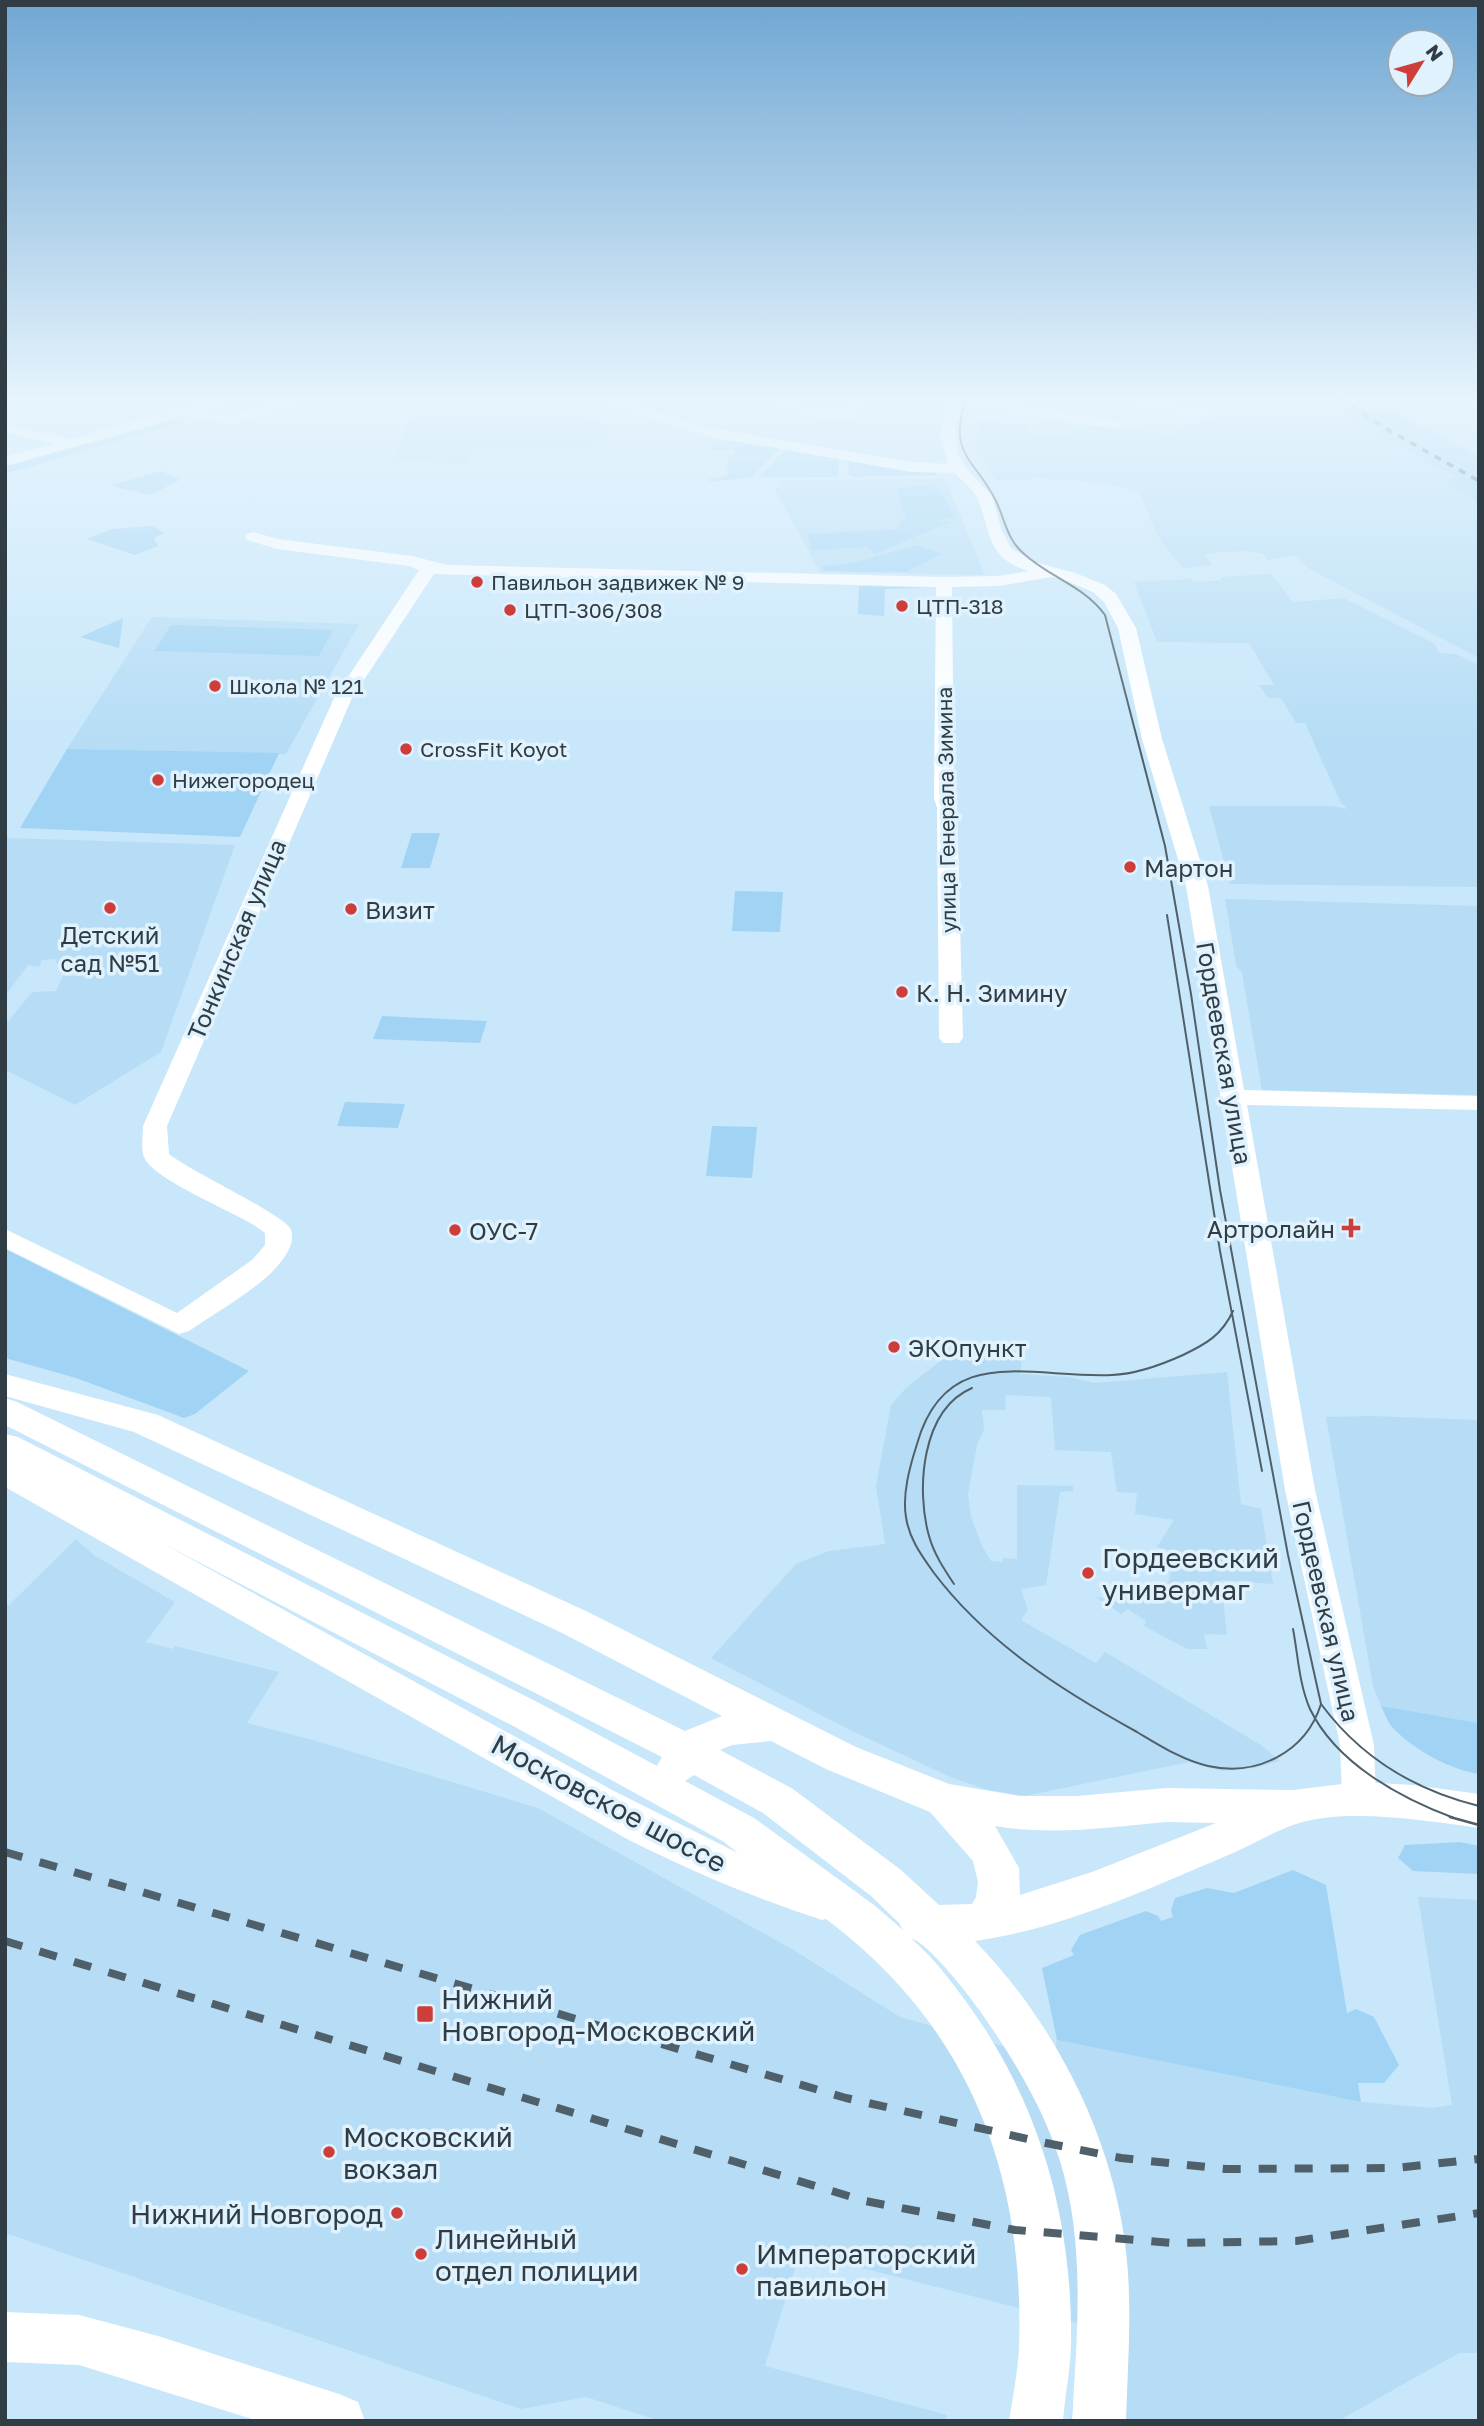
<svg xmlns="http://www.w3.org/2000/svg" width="1484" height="2426" font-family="'Golos Text',sans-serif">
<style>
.built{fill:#b6ddf5}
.green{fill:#a1d4f4}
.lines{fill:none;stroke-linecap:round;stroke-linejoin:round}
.minor{fill:#fff;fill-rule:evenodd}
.major{fill:#fff;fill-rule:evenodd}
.tram-far1{stroke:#50606a;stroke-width:2}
.tram{stroke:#50606a;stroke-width:2.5}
.rail-far1{stroke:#50606a;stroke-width:3.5;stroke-dasharray:7 7;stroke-linecap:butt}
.rail{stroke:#50606a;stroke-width:8;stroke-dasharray:18 18;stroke-linecap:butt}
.poi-dot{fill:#cd3e3b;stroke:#dff2fe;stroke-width:2.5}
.labels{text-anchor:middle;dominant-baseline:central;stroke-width:7;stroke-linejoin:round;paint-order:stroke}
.far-poi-label{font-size:21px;fill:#313d45;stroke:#dff2fe;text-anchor:start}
.far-street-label{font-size:21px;fill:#313d45;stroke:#dff2fe}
.poi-label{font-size:24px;fill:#313d45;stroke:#dff2fe;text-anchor:start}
.street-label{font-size:24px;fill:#313d45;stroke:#dff2fe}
.near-poi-label{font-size:28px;fill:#313d45;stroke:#dff2fe;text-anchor:start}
.near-street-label{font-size:28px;fill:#313d45;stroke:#dff2fe}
</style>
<rect width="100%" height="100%" fill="#c8e7fa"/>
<path class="built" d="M1206,398H1325L1383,438L1458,479L1447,485L1479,503V658L1308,568L1294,555L1268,560L1263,554L1250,551L1219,552L1205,555L1213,565L1183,568L1160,540L1138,490L1075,480L1030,478L1029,481H996L984,462L985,456L977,453L979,422L1029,425L1025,433L1079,440L1082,434L1072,432L1075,428L1083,429L1089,423L1173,435L1190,424H1201L1202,418L1217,417L1215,413L1225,412L1218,405L1222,404L1216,399Z
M552,408L612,426L585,450L478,446L463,464L396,460L407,419L438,410Z
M945,479L985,575L820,572L774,488H781L779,480Z
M1271,574L1293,602L1344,598L1435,644L1439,653L1456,654L1479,665V887L1230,884L1209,806H1332L1347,809L1340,801L1305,723H1296L1281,698H1268L1259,685H1274L1249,643L1157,642L1134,582L1191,579L1194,582L1213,581L1221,580V577Z
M152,617L359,624L286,754L67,749Z
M5,838L235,845L161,1052L75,1105L5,1070V1025L32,992L56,991L63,976H82L87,963H56L57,959L42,960L39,967L28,965L5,996Z
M1225,899L1479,906V1095L1262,1090L1242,973L1236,965Z
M1000,1345L1022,1359L1020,1374L1069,1377L1094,1383L1227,1372L1241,1504L1261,1509L1273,1584L1221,1580L1227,1635L1204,1634L1207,1649H1187L1144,1626L1146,1621L1128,1609L1121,1614L1094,1596L1124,1603L1126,1590L1165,1599L1175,1552L1157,1547L1174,1520L1135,1514L1137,1493L1117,1492L1111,1452L1055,1450L1051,1397L1006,1395L1005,1410H982L984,1430L977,1445L968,1494L971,1517L982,1546L991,1561L1003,1562V1558L1017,1559V1485L1073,1486V1491L1060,1492L1046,1585L1021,1589L1028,1610L1021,1620L1096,1663L1105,1652L1261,1745L1280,1761L1255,1768L1221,1771L1189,1762L1025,1796L988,1790L950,1777L848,1729L711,1658L796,1564L829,1551L885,1544L876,1486L891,1405L907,1387L943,1359Z
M1372,1416L1479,1420V1723L1381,1706L1373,1686L1326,1417Z
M76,1539L95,1556L175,1602L146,1642L173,1649L175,1646L279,1672L247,1723L316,1741L538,1808L792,1949L900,2017L1053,2060L1057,2040L1361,2102L1433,2108L1452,2105L1418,1897L1479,1900V2353H1459L1338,2421H1071L1081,2324L800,2252L765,2366L947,2415L946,2421H660L586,2397L521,2409L5,2233V1605H9Z"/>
<path class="green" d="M1325,398H1380L1397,409L1394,411L1479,456V503L1447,485V480L1457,478L1383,438Z
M177,418L183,422L5,474V467Z
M734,438L782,446L752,477L710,482L709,479L727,476L728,455H735L734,450L710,451L711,442H728Z
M787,447L839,456L838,477H759Z
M848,461L932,471L937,475L854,477L849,475Z
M161,471L180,480C167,486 161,491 147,495C136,490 126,491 112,485Z
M929,486L940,490L954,516L938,521L950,522L875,554L867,547L812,550L807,534L899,529L902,519H906L896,488Z
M153,526L164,533L154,538L158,546L135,555L87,539L112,529Z
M917,545L942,554L906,572L825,571L821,566L849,564Z
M859,586L926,588L885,589L884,616L858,614Z
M123,618L119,648L80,637Z
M171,625L333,630L319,656L154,651Z
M67,749L279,753L240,837L20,828Z
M412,833H440L430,868H401Z
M735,891L783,892L780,932L732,931Z
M382,1016L487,1021L480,1043L373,1039Z
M345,1102L405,1104L398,1128L337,1126Z
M712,1126L757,1127L752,1178L706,1176Z
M5,1249L249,1371L195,1414L184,1418L76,1378L5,1358Z
M1381,1706L1479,1723V1774C1449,1769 1416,1751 1395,1730C1388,1724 1385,1714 1381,1706Z
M1460,1842L1479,1846V1874L1413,1871L1398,1858L1405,1845Z
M1293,1870L1326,1885L1347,2013L1356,2009L1374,2017L1399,2065L1384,2083H1358L1361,2102L1057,2040L1042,1968L1074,1955L1071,1950L1080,1935L1146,1911L1158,1916L1161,1921L1173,1917L1171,1910L1175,1898L1207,1888L1234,1893Z"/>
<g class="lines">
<path class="minor" d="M220,398H242L240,401L201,412L231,416L290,398H312L310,401L232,424L186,416L5,466V457L54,444L5,432V424L70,439Z
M595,398H616L709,428L912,462L948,464L940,434L947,398L993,400L1117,421L1124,425L1117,429L959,405L955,425L958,453L965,467L992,496L1002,531L1011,548L1035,562L1078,574L1105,585L1116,594L1136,628L1162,739L1208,886L1244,1090L1479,1096V1110L1247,1105L1315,1490L1374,1745L1376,1799L1371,1809L1359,1813L1347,1809L1342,1799L1340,1745L1285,1490L1186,886L1142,739L1118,628L1104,602L1093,592L1067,581L1052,577L999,586L952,587L954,798L957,808L963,1038L959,1043H943L939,1038L937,808L934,798L936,587L434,574L352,698L167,1126L169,1154C188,1170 287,1216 291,1230C296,1245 282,1262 272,1272C249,1294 215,1313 189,1331L179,1334L5,1248V1229L177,1313L252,1260L265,1245V1233L254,1225C231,1211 156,1180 145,1159C140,1151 143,1135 143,1126L334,698L419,570L409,566L277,549L247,540L245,537L247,534L253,532L278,539L412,556L447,565L944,577L999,576L1029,571C985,558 992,532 977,498C973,488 962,481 955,473L912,472L706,436L597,401Z
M757,398H778L816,410L844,411L856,398H871L853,419L848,420L815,418L759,401Z
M1107,398H1138L1208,410L1215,414L1208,418L1114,402Z"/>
<path class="major" d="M1459,398H1479V409L1461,402Z
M5,1374L158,1415L588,1612L856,1747L949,1784L1019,1796H1077L1167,1788L1293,1790L1359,1782L1413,1785L1479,1794V1828C1426,1821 1351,1808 1299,1823C1274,1831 1250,1846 1226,1856C1146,1890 1061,1929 975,1941C1049,2017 1104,2120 1122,2224C1134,2289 1128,2356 1126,2421H1072C1077,2335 1086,2245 1060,2161C1043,2107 1013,2058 980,2011C969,1995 929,1944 911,1938C938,1962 959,1991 979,2020C1045,2119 1073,2229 1071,2347C1070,2371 1065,2396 1063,2421H1009C1013,2396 1018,2371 1019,2347C1025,2173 968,2025 826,1919L822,1920C754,1898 691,1871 627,1839L5,1487V1434L18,1437L543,1705L657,1766L662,1757L5,1425V1398L17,1402L685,1731L722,1716L560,1632L134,1432L5,1396ZM162,1543L515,1727L724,1842L738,1853L614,1791ZM771,1741L826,1769L930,1812L973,1861L978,1882L976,1897L972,1904L939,1905L901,1870L793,1789L720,1750L732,1745ZM694,1775L763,1813L871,1896L899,1923L903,1930L874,1905L754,1818L685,1781ZM1167,1822L1216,1823L1092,1872L1020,1895L1019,1868L995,1826C1052,1836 1110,1827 1167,1822Z
M5,2312L79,2315L158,2336L339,2394L358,2402L365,2421H258L79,2365L5,2362Z"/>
<path class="tram-far1" d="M966,398C947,456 975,458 996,501C1005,520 1007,539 1023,553C1050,578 1083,585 1105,615L1165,846L1191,994L1220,1190L1288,1555L1321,1704C1306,1752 1257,1777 1208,1766C1182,1760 1159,1745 1137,1732C1061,1690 987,1643 934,1573C922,1556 909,1539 906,1517C902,1494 910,1466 917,1444C946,1341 1031,1379 1112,1375C1137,1374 1161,1365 1183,1355C1206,1344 1222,1335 1233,1311
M1167,915L1220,1251L1262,1471
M954,1584C944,1569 934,1554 929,1536C916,1490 921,1410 972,1388
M1293,1629C1298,1655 1299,1684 1310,1709C1336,1763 1400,1798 1454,1818
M1321,1704C1361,1758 1414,1790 1479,1806"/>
<path class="tram" d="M1450,1817L1479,1825"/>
<path class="rail-far1" d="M1339,398L1390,431L1479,481"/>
<path class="rail" d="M5,1852L846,2098L1041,2142L1121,2158L1226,2169L1395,2168L1479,2159
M5,1941L865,2201L1015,2230L1173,2243L1296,2241L1479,2213"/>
</g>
<linearGradient id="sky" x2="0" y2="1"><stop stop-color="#70a7d3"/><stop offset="0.54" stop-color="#e6f4fd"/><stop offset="1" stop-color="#e6f4fd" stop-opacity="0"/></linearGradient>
<rect width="1484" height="738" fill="url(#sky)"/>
<g class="poi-dot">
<circle cx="477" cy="582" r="7"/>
<circle cx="902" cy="606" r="7"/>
<circle cx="510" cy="610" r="7"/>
<circle cx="215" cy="686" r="7"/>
<circle cx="406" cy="749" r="7"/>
<circle cx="158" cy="780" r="7"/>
<circle cx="1130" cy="867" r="7"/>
<circle cx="110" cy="908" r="7"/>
<circle cx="351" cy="909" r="7"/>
<circle cx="902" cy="992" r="7"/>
<path d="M1347.5 1217.5h7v7h7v7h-7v7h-7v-7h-7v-7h7z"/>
<circle cx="455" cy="1230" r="7"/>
<circle cx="894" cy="1347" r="7"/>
<circle cx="1088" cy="1573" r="7"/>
<rect x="416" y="2005" width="18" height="18" rx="3.5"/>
<circle cx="329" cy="2152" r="7"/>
<circle cx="397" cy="2213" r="7"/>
<circle cx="421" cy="2254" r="7"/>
<circle cx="742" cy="2269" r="7"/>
</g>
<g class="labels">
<g class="far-poi-label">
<text x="491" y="582">Павильон задвижек № 9</text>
<text x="916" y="606">ЦТП-318</text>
<text x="524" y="610">ЦТП-306/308</text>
<text x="229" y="686">Школа № 121</text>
<text x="420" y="749">CrossFit Koyot</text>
<text x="172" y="780">Нижегородец</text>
</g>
<g class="far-street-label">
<text transform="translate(946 810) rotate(-91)">улица Генерала Зимина</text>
</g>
<g class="poi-label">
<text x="1144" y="867">Мартон</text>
<text x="365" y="909">Визит</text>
<text x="110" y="934" text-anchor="middle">Детский<tspan x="110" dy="28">сад №51</tspan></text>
<text x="916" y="992">К. Н. Зимину</text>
<text x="1335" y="1228" text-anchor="end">Артролайн</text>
<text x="469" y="1230">ОУС-7</text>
<text x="908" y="1347">ЭКОпункт</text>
</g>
<g class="street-label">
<text transform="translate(236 939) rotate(-67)">Тонкинская улица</text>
<text transform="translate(1225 1053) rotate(80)">Гордеевская улица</text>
<text transform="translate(1327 1611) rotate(77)">Гордеевская улица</text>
</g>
<g class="near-poi-label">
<text x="1102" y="1557">Гордеевский<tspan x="1102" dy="32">универмаг</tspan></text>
<text x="441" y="1998">Нижний<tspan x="441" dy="32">Новгород-Московский</tspan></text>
<text x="343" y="2136">Московский<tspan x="343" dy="32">вокзал</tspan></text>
<text x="383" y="2213" text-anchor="end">Нижний Новгород</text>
<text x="435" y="2238">Линейный<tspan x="435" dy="32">отдел полиции</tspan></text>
<text x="756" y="2253">Императорский<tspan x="756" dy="32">павильон</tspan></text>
</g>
<g class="near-street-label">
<text transform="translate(609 1803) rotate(28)">Московское шоссе</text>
</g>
</g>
<rect width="1484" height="2426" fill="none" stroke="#313d45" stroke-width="14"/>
<g transform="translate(1421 63) rotate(53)"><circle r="33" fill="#dff2fe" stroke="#99aab4" stroke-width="2"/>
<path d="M0-5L12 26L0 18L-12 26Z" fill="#cd3e3b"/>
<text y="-10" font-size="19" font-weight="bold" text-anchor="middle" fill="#313d45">N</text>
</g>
</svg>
